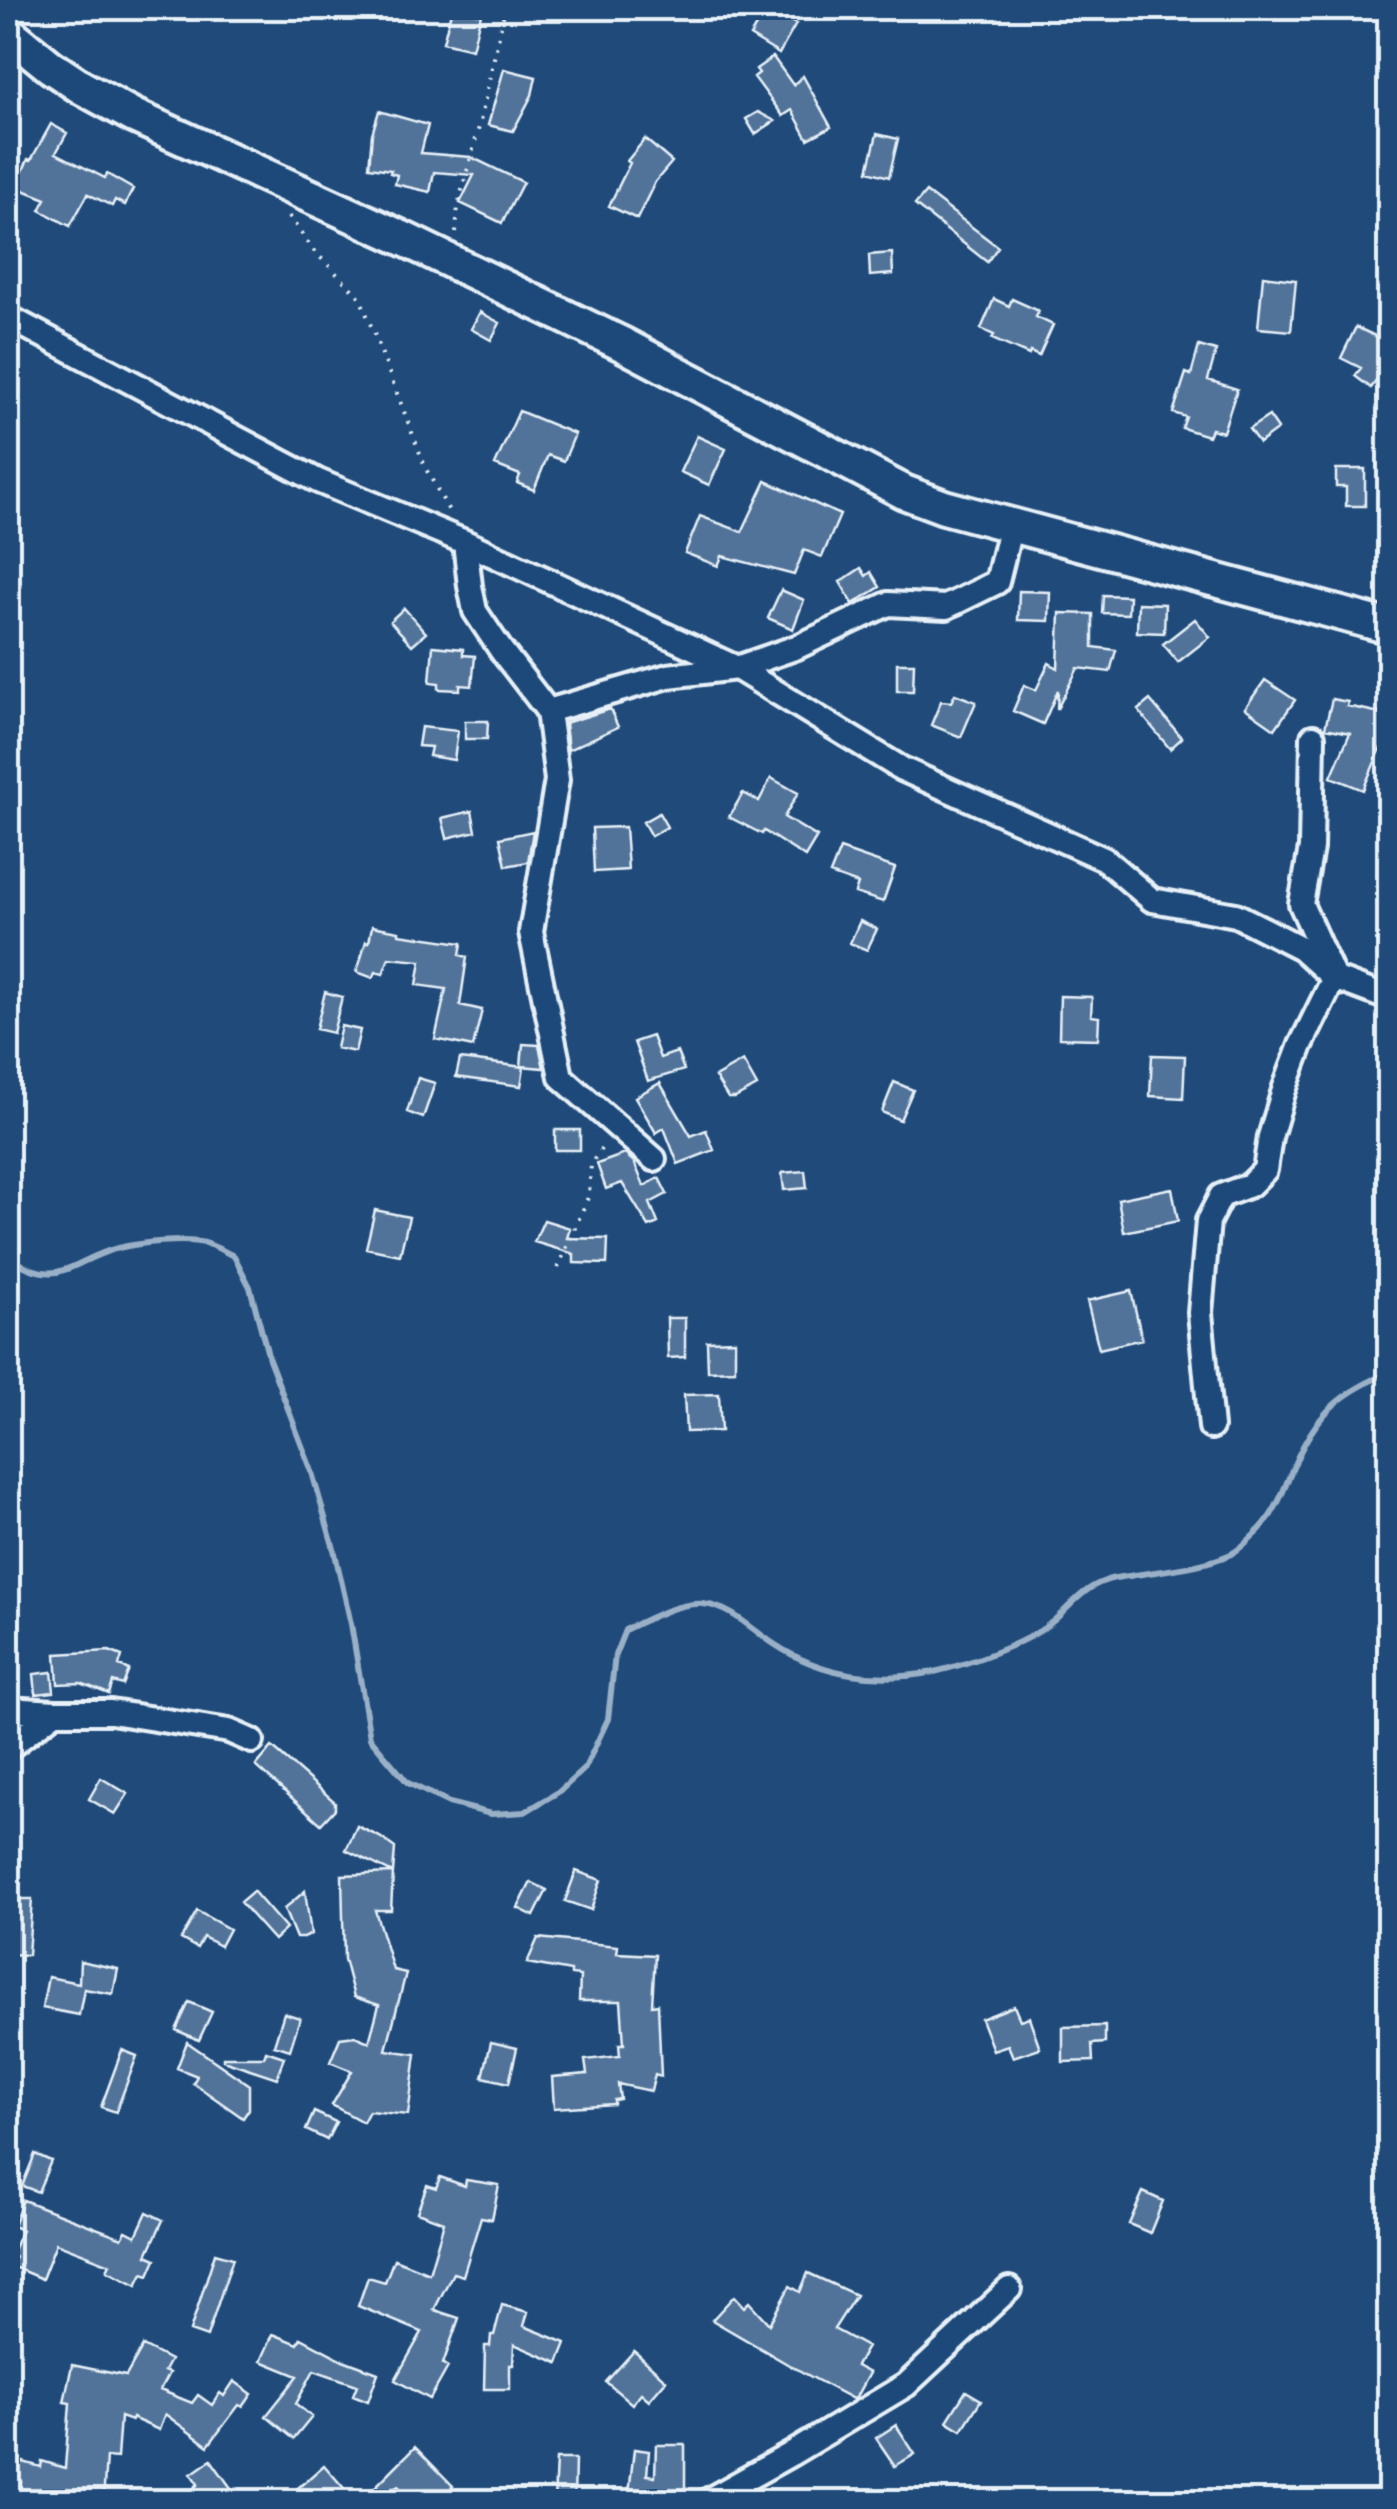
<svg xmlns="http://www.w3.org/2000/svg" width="1397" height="2509" font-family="Itim,sans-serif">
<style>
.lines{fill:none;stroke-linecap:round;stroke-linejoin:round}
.stream{stroke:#9ab0c7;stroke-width:6}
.building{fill:#517399;stroke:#e8f1f8;stroke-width:2.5}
.street-casing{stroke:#e8f1f8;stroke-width:30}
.secondary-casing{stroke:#e8f1f8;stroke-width:40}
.path{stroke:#e8f1f8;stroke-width:4;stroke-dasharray:2.5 8;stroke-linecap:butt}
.street{stroke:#1f4a7a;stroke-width:22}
.secondary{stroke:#1f4a7a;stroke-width:32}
</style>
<rect width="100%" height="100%" fill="#1f4a7a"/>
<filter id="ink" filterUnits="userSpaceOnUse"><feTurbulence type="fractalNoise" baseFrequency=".01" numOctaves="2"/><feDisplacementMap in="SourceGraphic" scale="20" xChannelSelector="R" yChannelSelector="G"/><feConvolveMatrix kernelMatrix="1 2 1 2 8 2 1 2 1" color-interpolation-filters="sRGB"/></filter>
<g filter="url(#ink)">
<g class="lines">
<path class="stream" d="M8,1256C59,1292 71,1260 118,1248C139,1243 184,1238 205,1243C215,1246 225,1252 234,1256L250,1287L269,1359L311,1469L334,1549L351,1624L370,1738L408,1783L449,1803L491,1814L525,1812L560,1791L585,1768L608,1719L615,1655L625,1630C647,1619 679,1602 703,1604C732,1607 751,1629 774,1644C822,1676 878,1683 934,1672C965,1665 1028,1643 1052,1622C1069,1608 1083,1588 1105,1581C1114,1577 1125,1577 1135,1575C1165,1570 1203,1567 1231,1554C1239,1550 1248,1541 1254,1535C1278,1514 1285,1484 1298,1456C1320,1410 1343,1392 1390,1372"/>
</g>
<path class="building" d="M452,8L481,14L472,49L443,42Z
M767,8H795L788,20L796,24L779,54L750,36Z
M773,57L793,85L803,76L831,127L808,139L792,110L783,116L754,77L759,73L756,69Z
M504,69L536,77L532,95L513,131L488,125Z
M379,111L428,125L421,153L471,157L523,182L502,223L460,203L474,175L434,172L430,192L395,184L397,175L390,173L391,170L369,167L372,134Z
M758,112L775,121L755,134L746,119Z
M51,124L67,133L56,153L105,178L107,174L133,189L125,205L115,200L112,206L88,194L70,226L40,210L46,199L16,187L28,159L31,160Z
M877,134L898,139L889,177L868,171Z
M645,139L672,162L655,182L637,219L609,206L630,163L627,161Z
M926,192L998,247L987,262L915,205Z
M892,253L893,274L870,276L869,255Z
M1263,276L1296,280L1291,331L1258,328Z
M994,299L1009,306L1012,299L1039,311L1036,317L1053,325L1039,356L1030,352L1029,355L992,339L994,335L981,329Z
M480,312L500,323L491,340L471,329Z
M1356,327L1390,343V383L1380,376L1371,388L1355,376L1361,368L1341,358Z
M1199,346L1216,351L1208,380L1237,389L1223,432L1211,429L1208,436L1182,428L1186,417L1173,413L1186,373L1191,375Z
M519,411L575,434L564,461L548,455L534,490L517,483L520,475L495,465Z
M1269,416L1278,429L1259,443L1249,429Z
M697,436L726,449L709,485L680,472Z
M1336,469H1365V506H1346V487H1336Z
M766,481L840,515L822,557L804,550L794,575L722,556L718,566L685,553L700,516L742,532Z
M861,568L866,576L871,572L880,587L853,604L840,582Z
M781,590L804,600L793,629L768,618Z
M1019,591L1050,592L1049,621L1018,620Z
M1103,595L1129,596L1128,614L1102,613Z
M1138,603L1165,604L1164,633L1137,632Z
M404,608L426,633L412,645L390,621Z
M1060,613L1093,614V647L1116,650L1110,672L1078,668L1057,709L1058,690L1043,724L1013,711L1024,685L1036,690L1049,663L1058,668Z
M1195,619L1210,637L1178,662L1163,644Z
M433,646L463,649V655L475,656L472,686L460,685V690L439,689V683L430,682Z
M897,663H914L913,691H897Z
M1265,680L1295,700L1275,729L1245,708Z
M955,694L976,702L961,737L931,725L941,701L951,702Z
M1332,699L1348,702L1347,706L1390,715L1383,749L1381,748L1363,790L1331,777L1350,733L1325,728Z
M1150,700L1182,738L1170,749L1138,710Z
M610,709L618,727L568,750L565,723Z
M465,721H488L487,739H465Z
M421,727L458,731L454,760L429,756L431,747L418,746Z
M771,778L798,793L784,817L817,837L805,857L764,831L762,834L729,817L743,793L759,801Z
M472,811L476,831L447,838L442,818Z
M659,813L667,827L651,836L643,822Z
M625,827L628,870L594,872L592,828Z
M533,831L528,862L506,866L500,838Z
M840,849L895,868L883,902L855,893L858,884L830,874Z
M860,921L877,929L867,950L850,943Z
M372,926L399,931V934L462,943L460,955L467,957L460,1005L482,1010L473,1047L435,1039L446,989L417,985L421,961L389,958L383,974L376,972L373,978L357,972L366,941L369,942Z
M325,992L342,997L333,1033L316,1029Z
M1060,996L1092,997L1091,1016L1099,1017L1098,1039L1059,1038Z
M341,1026L360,1030L355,1052L336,1048Z
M652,1036L660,1058L677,1052L684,1070L648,1081L634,1042Z
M523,1044L539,1045L544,1068L521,1066Z
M1152,1055L1185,1056L1183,1098L1150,1096Z
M460,1059L524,1067L521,1086L456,1077Z
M743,1061L757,1086L735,1098H728L715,1077Z
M418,1078L435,1083L423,1118L407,1112Z
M894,1082L913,1090L900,1120L882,1112Z
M660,1083L691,1136L706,1130L714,1150L678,1164L664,1128L656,1133L635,1097Z
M555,1130H580V1150H555Z
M625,1154L634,1162L644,1186L659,1178L667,1194L650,1203L658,1223L649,1227L622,1183L606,1189L597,1164Z
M805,1171L807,1188L784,1190L782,1173Z
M1172,1188L1178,1221L1124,1232L1118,1199Z
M375,1210L409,1217L400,1255L366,1248Z
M544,1220L570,1228L567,1238L608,1239L607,1264L574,1263V1254L534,1242Z
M1131,1291L1142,1339L1099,1349L1087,1301Z
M667,1318H685V1357L668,1358Z
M735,1340V1370L708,1371L707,1341Z
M719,1394L721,1431L686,1432L684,1395Z
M109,1651L122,1656L119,1666L129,1670L123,1685L113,1682L109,1694L81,1683L58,1684L56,1654Z
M52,1672L54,1692L36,1694L34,1674Z
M272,1747L335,1802V1809L321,1824L256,1766Z
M101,1778L128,1794L115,1814L89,1799Z
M357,1826L380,1837L395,1848L393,1873L346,1850Z
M576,1871L601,1880L591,1910L565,1901Z
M393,1873L391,1910H375L393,1970L406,1973L386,2050L416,2054L408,2115L369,2111L363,2122L332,2105L352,2071L330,2062L340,2038L355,2036L369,2042L379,2005L354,1997L344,1959L342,1875Z
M531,1882L547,1890L534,1916L518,1908Z
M253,1891L286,1929L274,1940L240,1902Z
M305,1891L311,1934L304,1938H296L284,1909Z
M16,1899H32L28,1955L8,1954V1918H12V1903H16Z
M197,1911L229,1929L220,1946L203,1937L197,1948L181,1939Z
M538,1938L618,1946L617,1953L655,1955L652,2005L658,2004L661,2076L655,2074L651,2091L618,2084L620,2099L614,2100V2104L554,2108L552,2077L587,2074L585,2060L620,2056L619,2044H624L621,2001H579L580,1976L571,1975V1971L527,1963Z
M80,1961L118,1969L113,1994L84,1989L79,2015L42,2008L48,1977L79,1983Z
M189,2002L212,2012L199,2040L176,2030Z
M1014,2006L1020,2020L1029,2017L1040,2048L1013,2057L1008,2045L993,2050L981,2019Z
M284,2013L300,2018L290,2050L274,2045Z
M1105,2026V2043L1092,2044L1093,2061L1063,2062V2027Z
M187,2042L249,2085V2109L243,2118L193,2083L197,2076L177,2068Z
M491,2042L517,2048L509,2083L483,2077Z
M122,2050L137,2056L116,2112L101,2107Z
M266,2051L284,2057L277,2078L223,2060V2057H264Z
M314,2112L336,2122L327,2140L306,2130Z
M35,2154L51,2161L38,2192L22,2186Z
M440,2177L465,2186L466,2180L499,2185L492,2219L481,2217L463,2276L453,2273L434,2310L459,2318L443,2364L448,2367L430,2399L395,2380L422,2332L358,2306L368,2277L385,2282L394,2259L429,2273L444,2222L417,2212L427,2185L436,2188Z
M1143,2192L1163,2201L1150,2233L1129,2224Z
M23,2200L122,2238L126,2231L136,2236L147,2212L163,2220L147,2255L156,2259L149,2275L143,2273L137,2285L107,2270L110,2264L56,2243L42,2279L11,2266L15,2257L11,2255L22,2230L13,2226Z
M215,2253L233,2258L207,2337L190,2331Z
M808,2273L856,2295L834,2329L867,2347L856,2366L869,2373L856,2397L853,2399L789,2365L712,2320L734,2296L744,2307L749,2302L769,2324L790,2286L800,2292Z
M502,2305L528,2312L524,2326L566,2343L558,2363L514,2344L513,2365H510V2389H484L485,2346H490L491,2335H494Z
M273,2334L298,2344L301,2338L343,2360L378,2373L368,2401L353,2395L357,2385L314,2370L296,2404L312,2417L294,2439L266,2416L298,2376L261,2361Z
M143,2346L170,2360L164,2371L169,2373L160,2390L192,2403L198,2395L212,2405L220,2393L224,2396L234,2381L252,2394L243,2407L239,2405L208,2446L165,2414L159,2430L132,2418L131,2421L120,2417L117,2458L106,2457L103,2502H16L21,2482L10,2479L16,2460L41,2467L42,2461L65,2468L70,2403L64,2402L72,2365L126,2376Z
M634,2351L666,2380L649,2400L641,2393L632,2404L606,2382Z
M966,2391L981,2400L962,2430L947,2421Z
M896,2425L915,2454L895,2466L876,2438Z
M656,2445H685V2494H645L644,2502H628L634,2449L649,2451L647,2475L655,2476Z
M415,2447L453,2486L437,2502H414L398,2486L363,2502L362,2500Z
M556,2459H575L574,2502H554Z
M211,2460L241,2502H180L198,2484L191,2474Z
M324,2465L348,2493L339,2502H282Z"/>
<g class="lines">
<g class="street-casing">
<path id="street" d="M8,317L318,481L465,542L737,668L902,769L1104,859L1152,900L1236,915L1301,948L1334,978L1390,999
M465,542L470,586L475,611L501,650L548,711L557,780L531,932L561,1077L654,1159
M548,711L668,676L737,668L797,647L888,604L946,607L997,582L1011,525
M1211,1427L1200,1313L1208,1221L1221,1196L1250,1185L1265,1170L1270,1137L1284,1090L1301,1045L1334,978L1301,904L1311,848L1313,737
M8,1709L55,1712H111L229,1731L252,1741
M8,1748L55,1712
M705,2502L791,2454L906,2385L1009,2289"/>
</g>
<g class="secondary-casing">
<path id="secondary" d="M8,32L51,67L81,87L134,116L400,237L622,344L904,492L944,507L1390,627"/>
</g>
<path class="path" d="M289,216L313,250L360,297L426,469L449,511
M456,233L458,205L478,131L505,8
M558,1268L589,1195L591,1164L605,1143"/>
<use href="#street" class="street"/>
<use href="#secondary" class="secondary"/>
</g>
</g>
<rect width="1397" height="2509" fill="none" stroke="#1f4a7a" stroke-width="40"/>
<rect x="20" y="20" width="1357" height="2469" fill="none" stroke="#e8f1f8" stroke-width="4" filter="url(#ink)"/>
</svg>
